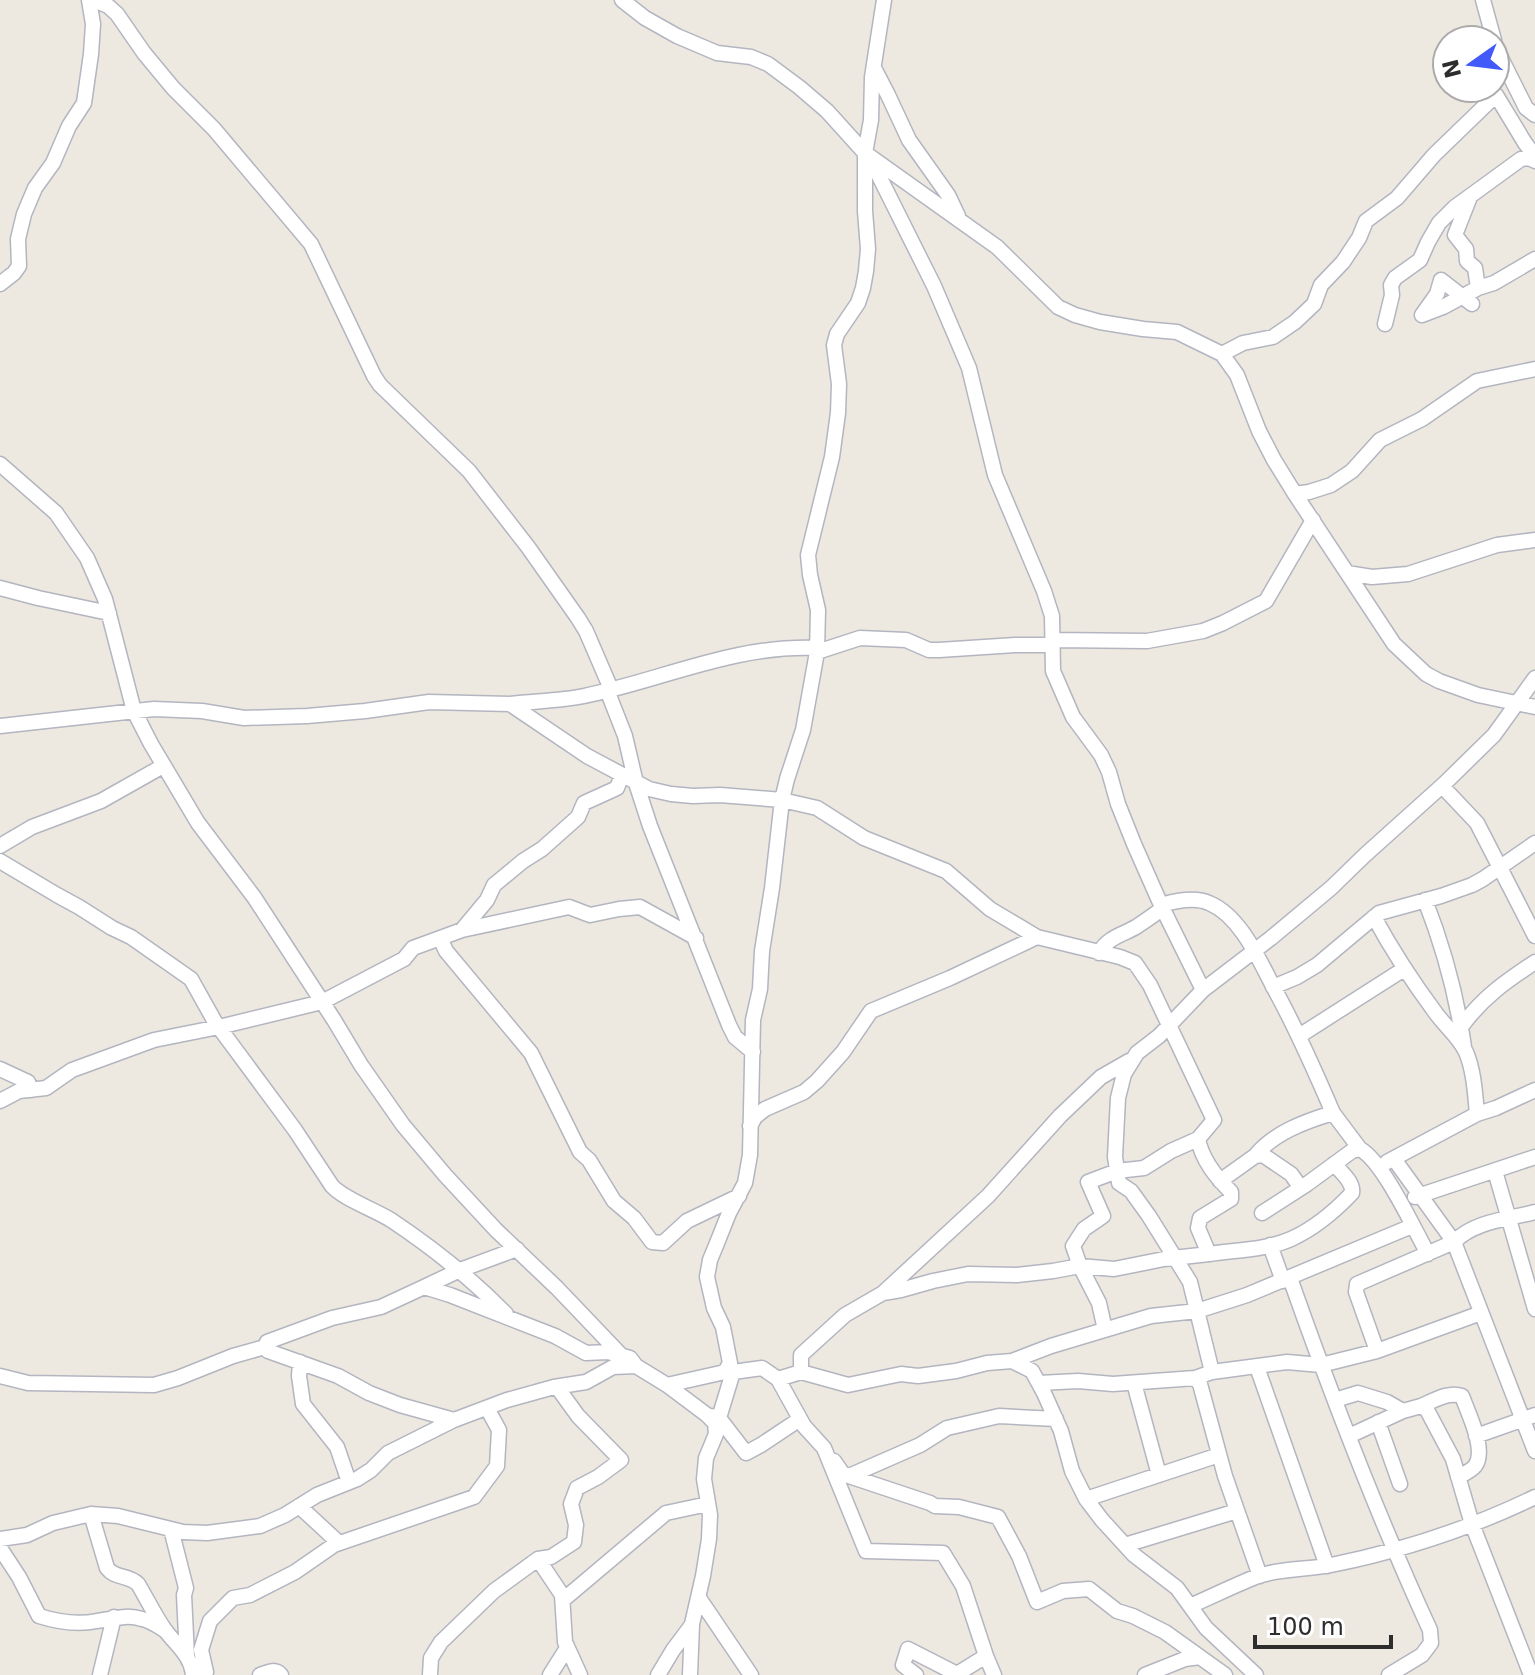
<svg xmlns="http://www.w3.org/2000/svg" width="1535" height="1675" font-family="'DejaVu Sans',sans-serif">
<style>
.lines{fill:none;stroke-linecap:round;stroke-linejoin:round}
.minor-casing{stroke:#b3b5c0;stroke-width:17}
.minor{stroke:#fff;stroke-width:14}
</style>
<rect width="100%" height="100%" fill="#eee9e0"/>
<g class="lines">
<g class="minor-casing">
<path id="minor" d="M94,0L108,6L117,14L144,53L173,88L214,129L311,244L374,376L380,385L469,471L528,547L578,618L586,631L611,689
M622,0L645,18L677,36L717,53L751,57L768,64L799,87L827,111L865,153L997,247L1058,307L1075,315L1100,322L1143,329L1177,332L1222,354L1237,375L1259,431L1274,460L1295,494L1394,644L1426,674L1439,681L1478,695L1535,707
M1483,0L1494,40
M1495,46L1526,108L1535,115
M874,68L888,95L909,140L948,195L958,216
M870,158L934,286L969,368L995,475L1044,591L1052,616L1053,671L1073,717L1101,755L1109,772L1118,804L1134,844L1161,905L1203,990
M0,284L14,273L19,266L18,239L24,214L35,188L53,163L69,126L84,103L91,54L93,24L89,0
M1478,288L1494,283L1535,259
M1422,315L1443,307L1478,288L1475,268L1467,261L1466,249L1455,235L1470,197
M1422,315L1437,294L1441,280L1472,304
M1385,324L1392,295L1391,285L1395,278L1420,260L1428,242L1439,223L1455,207L1521,159L1529,158L1535,161
M1222,354L1243,343L1273,337L1295,322L1314,304L1321,285L1343,262L1359,238L1366,221L1397,198L1434,155L1496,95L1525,143L1535,156
M0,464L56,513L87,558L105,599L134,711L151,744L198,823L254,897L334,1020L361,1065L403,1125L445,1175L496,1230L557,1288L620,1354
M1295,494L1309,492L1331,485L1352,471L1380,440L1422,419L1477,381L1535,369
M1347,573L1372,577L1408,574L1497,545L1535,540
M0,588L38,598L109,613
M1053,640L1147,641L1203,631L1223,623L1266,601L1313,520
M817,652L860,638L906,640L929,650H939L1015,645H1053
M607,690L625,736L636,783L650,826L729,1025L735,1037L753,1052
M510,704C534,701 560,701 584,696C662,680 736,644 818,648
M0,726L154,709L202,711L244,718L307,716L365,711L429,702L510,704L587,756L649,789L671,794L693,796L720,795L782,800L817,808L864,838L946,871L990,909L1037,937L1120,957L1135,963L1150,985L1214,1120L1198,1139L1171,1151L1144,1168L1117,1171L1088,1182L1103,1216L1084,1229L1073,1246L1080,1266L1099,1303L1105,1330
M1442,786L1477,823L1535,936
M0,846L32,827L101,801L163,766
M0,861L57,895L79,907L112,928L131,937L191,979L215,1022L295,1130L332,1186C344,1199 373,1209 391,1220C433,1248 471,1278 506,1314
M1425,900C1443,946 1457,997 1464,1047
M1161,905C1175,901 1196,897 1209,903C1241,916 1260,962 1275,990C1297,1030 1315,1071 1333,1113
M1374,917C1392,950 1412,981 1435,1012C1444,1025 1459,1037 1466,1052C1474,1071 1475,1093 1477,1114
M462,930L487,900L494,885L523,861L542,849L578,817L584,803L617,788L622,775
M440,938L446,951L531,1053L580,1152L589,1160L614,1201L634,1218L652,1242L663,1243L687,1221L739,1196
M1099,953C1108,937 1122,935 1136,927C1145,921 1154,915 1163,908
M1273,987L1297,977L1317,965L1379,913L1441,896L1472,885L1483,879L1535,843
M1461,1027C1483,997 1505,982 1535,962
M1299,1036L1404,969
M0,1069L28,1082L31,1090
M0,1101L19,1091L46,1088L72,1070L154,1040L219,1027L322,1002L404,959L413,948L462,930L569,907L590,915L619,909L640,907L696,938
M750,1126L755,1117L765,1109L804,1092L817,1081L843,1052L871,1011L950,978L1037,937
M1255,1156C1273,1133 1306,1121 1333,1113L1360,1149C1383,1161 1414,1229 1428,1254
M1394,1159L1454,1242L1535,1451
M1387,1162L1477,1114L1496,1108L1535,1090
M1495,1171L1535,1309
M1220,1181L1255,1156L1263,1155L1291,1174L1301,1188
M1415,1197L1535,1157
M1262,1213L1307,1184L1352,1151L1360,1149
M1270,1245L1283,1281
M1209,1254C1235,1250 1266,1250 1291,1239C1313,1229 1335,1211 1352,1193C1354,1182 1341,1172 1334,1164
M1290,1278C1332,1397 1377,1515 1430,1630L1431,1643L1422,1655L1389,1675
M424,1287L460,1270L517,1249
M883,1293L988,1196L1060,1116L1101,1077L1129,1061
M265,1347L268,1351L338,1376L369,1393L400,1405L454,1420
M1377,1351L1356,1292L1357,1284L1454,1242C1474,1221 1509,1219 1535,1212
M1012,1361L1051,1346L1151,1316L1197,1311L1247,1295L1412,1226
M300,1362L299,1376L303,1404L337,1447L349,1482
M1257,1367L1327,1566
M728,1368L733,1372L762,1368L778,1379L801,1372L848,1385L901,1374L918,1376L956,1371L987,1363L1012,1361L1032,1371L1044,1393L1061,1431L1072,1471L1086,1499L1102,1520L1134,1555L1177,1588L1206,1628L1256,1675
M801,1372V1355L845,1315L883,1293L901,1290L933,1281L968,1274L1017,1275L1053,1271L1080,1266L1114,1269L1164,1259L1209,1254L1198,1228L1200,1218L1231,1199V1192C1216,1177 1202,1160 1198,1139
M1212,1372L1287,1362L1321,1365L1377,1351L1481,1313
M0,1376L28,1383L154,1385L178,1378L233,1356L265,1347L267,1342L332,1318L381,1307L424,1287L450,1295L555,1336L586,1353L608,1352L630,1358L636,1366L667,1385L725,1372L730,1363L723,1327L714,1308L707,1277L710,1260L717,1243L729,1213L745,1183L750,1155L753,1020L760,989L762,951L772,888L782,800L787,779L803,730L817,652L818,610L810,575L808,555L832,457L838,413L839,384L834,345L837,334L858,303L863,288L866,271L868,249L865,211V153L871,120L872,77L884,0
M1195,1378L1212,1372L1190,1282L1149,1216L1131,1191L1119,1183L1115,1157L1118,1098L1124,1074L1137,1053L1159,1036L1203,990L1271,938L1331,888L1365,855L1444,784L1494,735L1535,678
M778,1379L804,1426L824,1448L866,1551L943,1553L963,1586L986,1656L957,1674L908,1649L903,1665L916,1675
M1039,1383L1078,1381L1113,1384L1195,1378L1200,1384L1225,1476L1260,1576
M1134,1383L1159,1475
M667,1385L707,1415L715,1423L716,1434L706,1458L704,1479L710,1515L709,1539L703,1576L692,1624L690,1675
M1335,1400L1358,1393L1387,1402L1403,1411L1421,1406L1427,1410L1453,1459L1472,1524L1531,1675
M1421,1406C1433,1401 1448,1391 1462,1396C1468,1413 1487,1450 1475,1466C1471,1471 1464,1474 1458,1477
M711,1416L719,1418L746,1453L761,1445L800,1419
M719,1418L733,1372
M1378,1422L1400,1484
M1349,1436L1403,1411
M1476,1436L1535,1415
M834,1461L843,1474L930,1503L935,1506L959,1507L998,1517L1019,1556L1037,1602L1063,1591L1089,1589L1117,1611L1133,1616L1165,1632L1225,1675
M849,1476L920,1445L947,1428L999,1416L1056,1419
M1086,1499L1219,1455
M299,1506L339,1543
M91,1514L107,1568C115,1579 127,1574 138,1584C147,1599 155,1616 165,1630C176,1645 191,1655 193,1675
M171,1529L186,1588L184,1595L187,1656
M0,1539L27,1535L53,1523L91,1514L118,1516L183,1532L207,1533L260,1526L285,1515L317,1495L357,1479L371,1470L388,1453L454,1420L507,1400L554,1387L586,1382L613,1367L636,1366
M1125,1545L1237,1511
M0,1548L19,1577L39,1616C58,1622 78,1625 97,1621C113,1619 127,1614 142,1619C151,1621 158,1626 166,1631
M538,1559L562,1595L565,1642L580,1675
M699,1598L751,1675
M563,1600L666,1513L708,1504
M1190,1606C1213,1596 1235,1585 1258,1576C1282,1568 1306,1570 1331,1565C1401,1551 1471,1528 1535,1497
M986,1656L994,1675
M206,1672L201,1650L210,1621L233,1598L250,1595L295,1572L334,1545L474,1497L497,1466L499,1430L487,1408
M100,1675L114,1617
M260,1675C268,1672 275,1668 281,1675
M430,1675L431,1658L441,1642L494,1591L538,1559L551,1557L574,1542L576,1525L571,1504L577,1488L598,1477L621,1460L578,1416L557,1387
M550,1675L567,1648
M658,1675L673,1650L691,1626
M1145,1675L1185,1659L1200,1657"/>
</g>
<use href="#minor" class="minor"/>
</g>
<g transform="translate(1471 64) rotate(256)"><circle r="38" fill="#ffffff" stroke="#ababab" stroke-width="2"/>
<path d="M0-6L14 30L0 20L-14 30Z" fill="#425af9"/>
<text y="-12" font-size="22" font-weight="bold" text-anchor="middle" fill="#2d2d2d">N</text>
</g>
<path d="M1255 1635v12h136v-12" fill="none" stroke="#2d2d2d" stroke-width="4"/>
<text x="1267" y="1635" font-size="24" fill="#2d2d2d" stroke="#ffffff" stroke-width="6" paint-order="stroke">100 m</text>
</svg>
